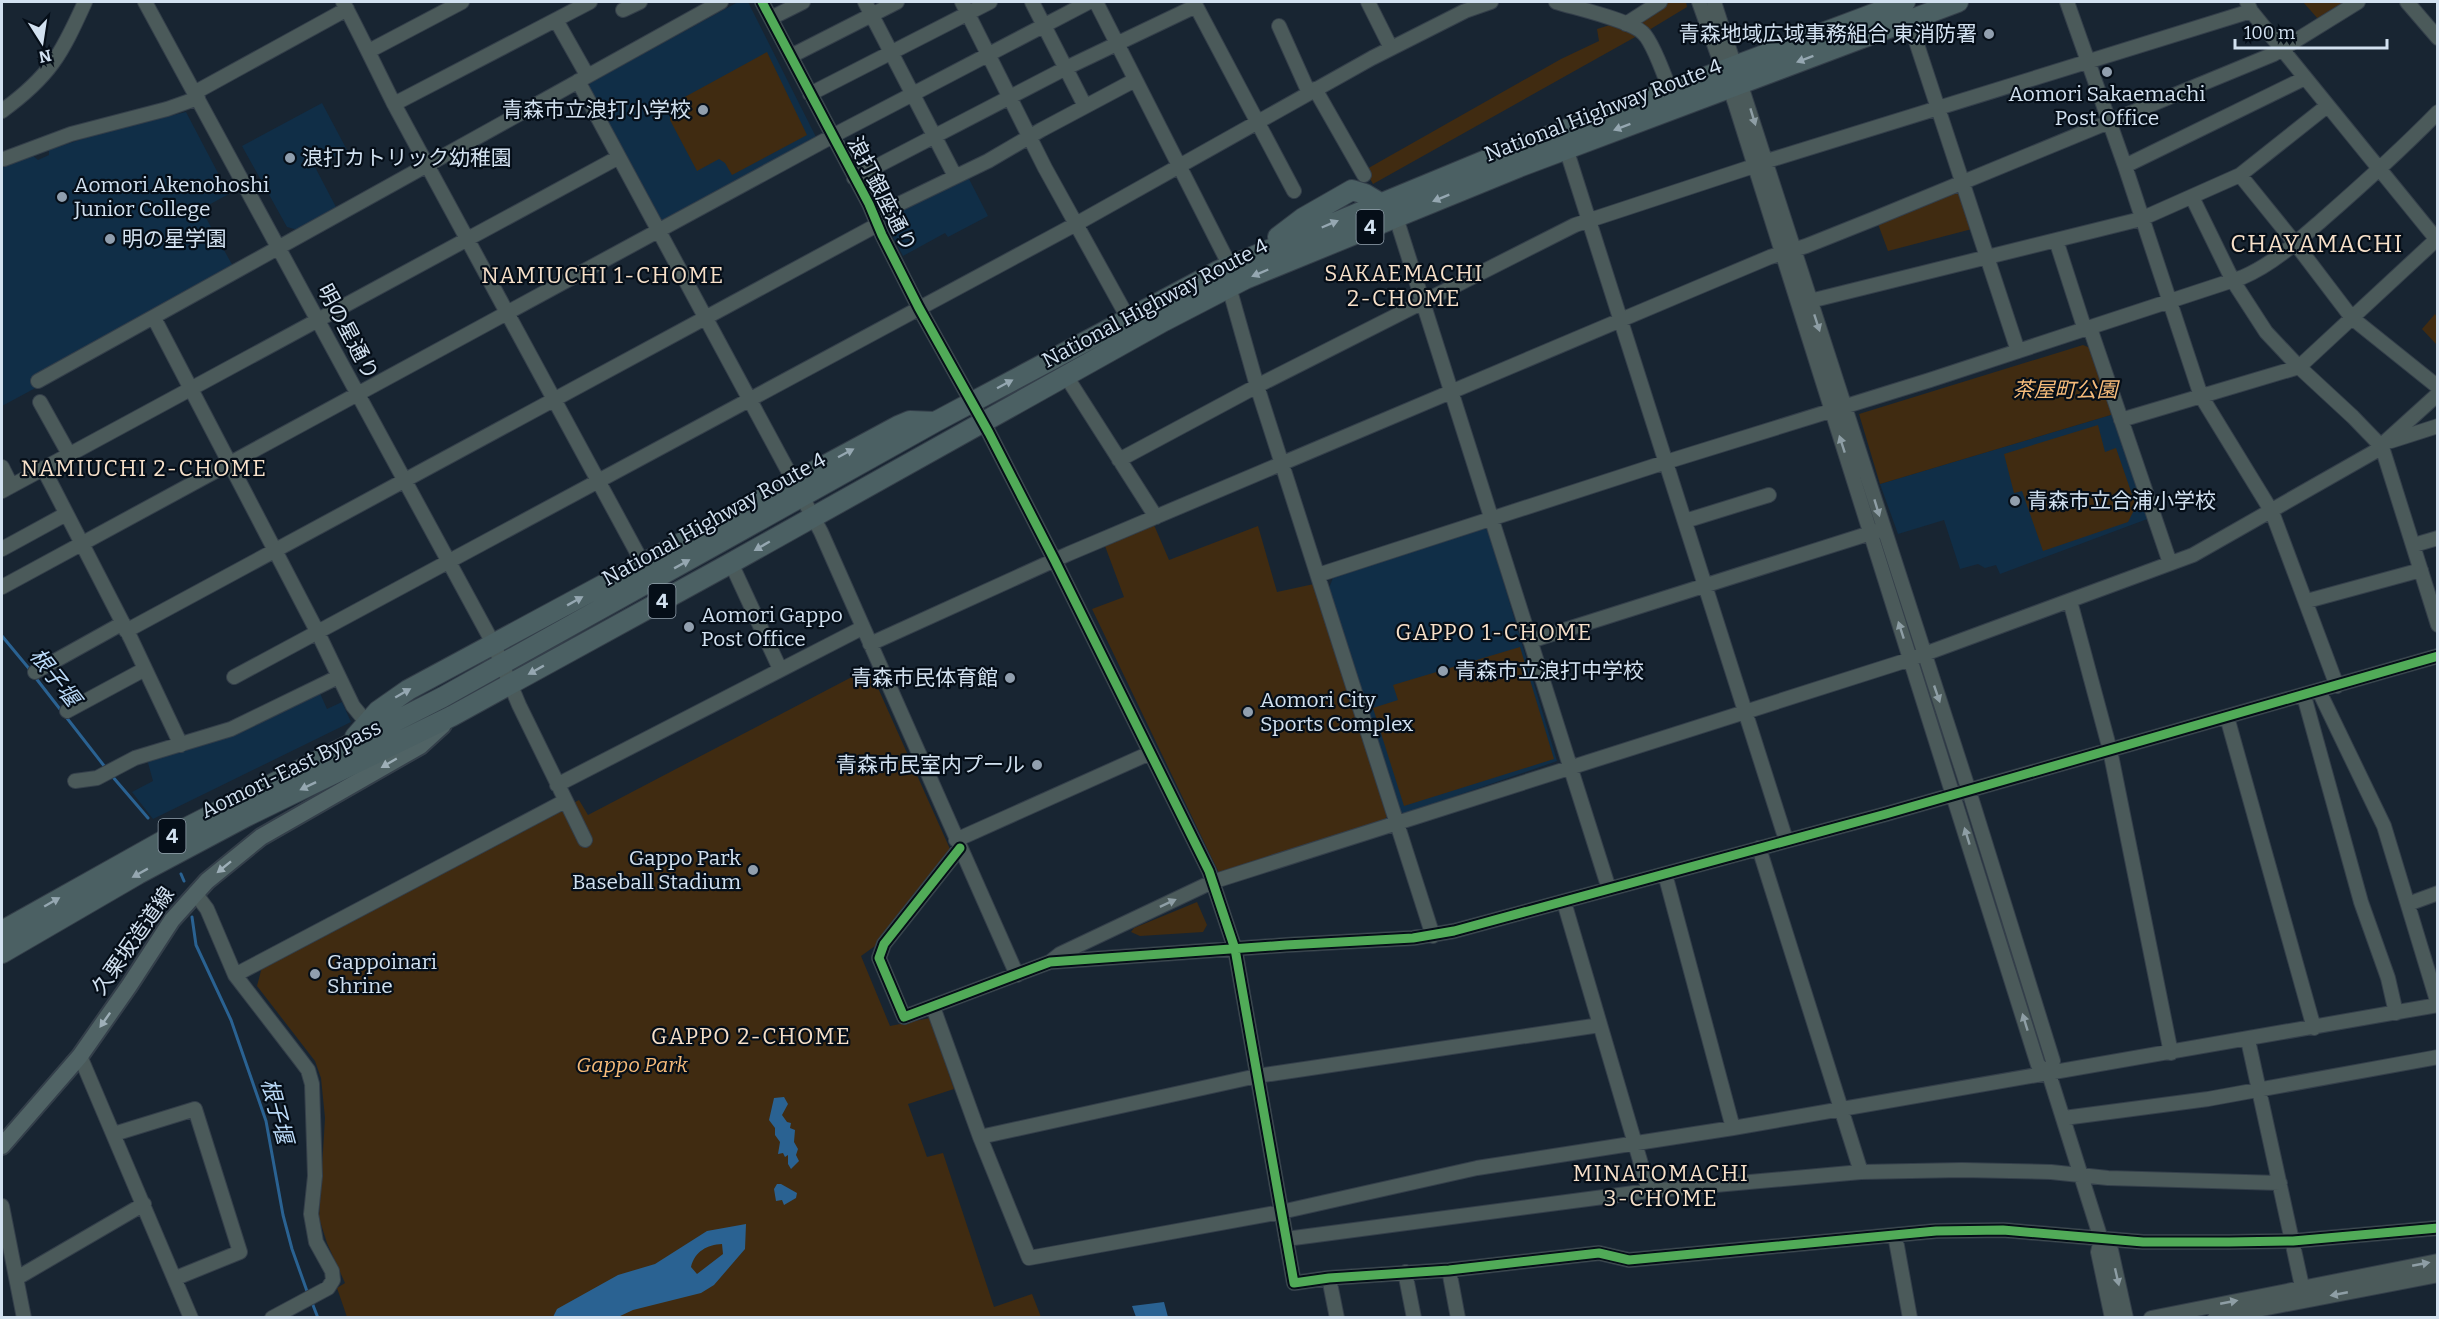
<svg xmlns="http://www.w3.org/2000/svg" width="2439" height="1319" font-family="Bitter,'Noto Sans JP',serif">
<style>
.built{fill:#102e47}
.green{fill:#402b11}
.water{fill:#2a6292;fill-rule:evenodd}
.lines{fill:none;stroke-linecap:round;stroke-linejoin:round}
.stream{stroke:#2a6292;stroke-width:3}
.minor-casing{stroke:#343f4a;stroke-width:16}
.major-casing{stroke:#343f4a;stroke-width:20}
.highway-casing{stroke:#343f4a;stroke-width:22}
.minor{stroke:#4b5a5a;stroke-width:14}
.major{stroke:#506365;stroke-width:16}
.highway{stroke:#4b6063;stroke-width:20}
.cycleway-casing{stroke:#050e18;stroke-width:13}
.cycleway{stroke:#51ab58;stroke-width:9}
.oneway{fill:#95a7b1}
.oneway2{fill:#8e9ea5}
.oneway3{fill:#9eafb8}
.poi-dot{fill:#919fae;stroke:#050e18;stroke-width:2}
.labels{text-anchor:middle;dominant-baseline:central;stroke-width:4.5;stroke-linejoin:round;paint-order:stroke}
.shield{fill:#050e18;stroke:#94a2af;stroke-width:1.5}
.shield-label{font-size:20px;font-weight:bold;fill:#d2e1f0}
.poi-label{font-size:21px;fill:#d2e1f0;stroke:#050e18;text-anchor:start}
.street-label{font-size:21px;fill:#d2e1f0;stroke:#050e18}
.park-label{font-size:21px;font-style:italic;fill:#f6bb7a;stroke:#050e18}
.neighbourhood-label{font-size:22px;letter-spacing:1.5px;fill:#f7e0c9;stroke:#050e18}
.water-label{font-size:22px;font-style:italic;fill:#bad9f7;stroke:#050e18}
.quarter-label{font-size:24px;letter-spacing:1.5px;fill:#f7e0c9;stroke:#050e18}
</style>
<rect width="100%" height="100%" fill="#182532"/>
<path class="built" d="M738,2H748L816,137L662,221L589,87L590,83Z
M322,103L347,150L315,167L337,209L298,230L287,227L242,146Z
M186,112L229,194L201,209L234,268L41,385L2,406V166L33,156L38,160L49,155V150L101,133Z
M968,177L988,216L948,237L945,233L903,256L887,226L883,214Z
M2114,414L2150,518L2000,574L1996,565L1985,568L1978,564L1960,569L1944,520L1898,534L1880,484Z
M1478,527H1487L1557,761L1401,815L1329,588L1333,578Z
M319,691L327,709L342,702L351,722L153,819L132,792L153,781L147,759Z"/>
<path class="green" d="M1663,2H1686L1687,7L1649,30L1633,22Z
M2303,2H2342L2344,4L2319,20Z
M1613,24L1637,36L1373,184L1365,170L1561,59L1599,41L1597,29Z
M767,52L807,135L732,175L725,163L719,159L697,171L670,120L672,104Z
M1956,191L1961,193L1972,229L1888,251L1878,224Z
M2435,314L2437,317V345L2422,329Z
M2083,345L2093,349L2114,414L1880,484L1859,414Z
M2098,425L2105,452L2116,448L2136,506L2128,522L2043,551L2022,491L2014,493L2004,454Z
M1154,525L1169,560L1258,526L1277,592L1314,584L1389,814L1384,820L1219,873L1092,609L1124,597L1105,546Z
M1520,647L1554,759L1404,806L1373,708L1398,700L1393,685Z
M869,668L950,849L948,857L875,946L861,956L890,1026L930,1018L954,1089L908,1104L927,1157L943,1153L994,1307L1032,1294L1041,1317H347L337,1288L345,1283L327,1243L319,1218L325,1118L321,1078L315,1061L257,986L263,963L579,800L588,815Z
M1197,902L1207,925L1203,932L1140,936L1131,932L1134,928Z"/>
<path class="water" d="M784,1097L788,1104L782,1115L787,1122L791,1123L790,1128L795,1130L794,1142L798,1149L796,1155L799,1161L791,1169L788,1164V1155L785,1157L783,1153L778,1154L780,1142L775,1135V1128L769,1120L774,1098Z
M777,1184H781L797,1193L796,1198L784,1205L782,1200L776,1201L774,1189Z
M746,1224L745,1249L714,1285L701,1293L633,1310L618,1317H553L557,1309L618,1275L655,1264L707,1231ZM722,1244L723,1254L697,1274L691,1267C695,1251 707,1245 722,1244Z
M1164,1302L1168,1317H1136L1132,1306Z"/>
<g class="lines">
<path class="stream" d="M2,636L31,671
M35,677L105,767
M112,776L148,818
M181,874L184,881
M192,917L196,945L231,1020L266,1121L283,1215L292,1249L308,1294
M311,1300L318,1318"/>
<g class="minor-casing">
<path id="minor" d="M145,2L494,645L519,705L585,840
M343,2C361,36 377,70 394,104L647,571
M762,2L869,204L882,235L919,308L989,433L1055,561L1209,871L1235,949L1294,1283L1329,1278L1449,1270L1599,1253L1629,1260L1936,1231L2003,1230L2143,1242H2229L2293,1241L2438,1228
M865,2L955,176
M962,2L1045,168L1128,318
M1032,2L1085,106
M1096,2L1230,266
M1368,2L1391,48
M1556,2C1575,8 1630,20 1643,33C1653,42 1667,82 1672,96
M1699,2L1735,103L2038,1065L2049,1074L2101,1239L2111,1250L2126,1318
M1714,2L1969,791L2053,1061L2049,1074
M2067,2L2125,166L2201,396L2272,512L2337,686
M2247,2L2251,11L2438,241
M2407,2L2438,38
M623,10L640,2
M1907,14L2018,351
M771,18L803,2
M556,20L587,75
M1626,24L1660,2
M1279,26L1309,93
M369,51L462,2
M791,56L897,2
M578,81L821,532L1017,975
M1315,89L1364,175
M194,93L347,9
M810,94L990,2
M394,104L590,2
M2,111C50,76 61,55 85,2
M1564,142L1786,840
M4,159L71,134L167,109L198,98
M1767,161L2251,11
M2125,166L2305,78
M2240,175L2295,243L2352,318L2438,387
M854,178L1066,68L1196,6L1294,191
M2192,197L2233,281L2266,332L2299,367L2353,417L2382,447L2438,625
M1394,211L1609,889
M874,216L988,161L1041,130L1135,80
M2056,240L2085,330
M1229,287L1257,386L1433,936
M1802,303L2141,219L2240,175L2327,106
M154,318L318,633L353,706L367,723
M2090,328L2170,563
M1066,376L1156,517
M38,381L721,2
M40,402L69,454
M2121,420L2299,367L2438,238
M2391,441L2438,426
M1119,460L1257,386L1575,225L1754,166
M2,467L11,485
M43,468L131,639L181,745
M2,491L619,157
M1685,521L1769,495
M2414,545L2438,538
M2,549L66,514
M731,563L780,669
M1318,575L1666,462L1930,380L2243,277C2273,264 2298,241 2322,220C2362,185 2401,150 2438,112
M2,587L842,131L1089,2
M2070,601L2110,750L2171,1053
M2307,601L2421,570
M126,631L877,225
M1530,641L1877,531
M870,644L1068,554L1694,289L1770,257L1806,246L1876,218L2274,54L2358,2
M35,672L123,623
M234,677L1076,224L1372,58L1465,11L1491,2
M2319,691L2384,826L2438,1004
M2304,696L2361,902L2388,978L2396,1013
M67,711L145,669
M2227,717L2314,1028
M75,781L97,778L135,758L231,729L338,677
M557,785L862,628
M956,840L1150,753
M960,848L884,944L879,958L904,1017L1050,962L1286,945L1413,938L1454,931L1886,814L2438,656
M1759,848L1861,1172L1962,1170L2051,1172L2108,1178L2280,1183
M1665,874L1733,1128
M195,893L207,909L235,975L565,801
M1564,902L1649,1191
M2408,904L2438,893
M1050,962L1060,954L1212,882L1911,659L2193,555L2374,452L2438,394
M235,975L299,1058L308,1070L312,1084L315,1176L311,1214L316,1242L332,1271L333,1280L328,1288L272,1318
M933,1007L980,1137L1029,1258L1281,1212L1477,1168L1733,1128L2438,1005
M2248,1040L2305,1300
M80,1056L191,1318
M2064,1118L2208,1099L2438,1057
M114,1134L195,1109L240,1252L176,1278
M980,1137L1257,1076L1600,1025
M2,1206L24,1318
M1895,1235L1910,1318
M1286,1239L1649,1191L1861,1172
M2101,1239L2098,1252L2112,1318
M1449,1270L1458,1318
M1405,1272L1414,1318
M17,1278L144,1204
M1329,1278L1337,1318
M2151,1318L2438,1261
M2215,1318L2438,1275"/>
</g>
<g class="major-casing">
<path id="major" d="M2,1146L80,1056L129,986L172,920L207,881L261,837L420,746L443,725"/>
</g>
<g class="highway-casing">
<path id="highway" d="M1278,237L1303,218L1352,190L1365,194L1380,203
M355,737L378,711L408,690L898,426L910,421L935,422
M2,931L186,828L443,697L935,422L1218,271L1501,154L1905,2
M2,953L138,874L247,816L452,716L731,563L1164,321L1245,279L1519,167L1958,2"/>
</g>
<use href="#minor" class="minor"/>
<use href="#major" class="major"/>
<use href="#highway" class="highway"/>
<g class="cycleway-casing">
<path id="cycleway" d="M762,2L869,204L882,235L919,308L989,433L1055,561L1209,871L1235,949L1294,1283L1329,1278L1449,1270L1599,1253L1629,1260L1936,1231L2003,1230L2143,1242H2229L2293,1241L2438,1228
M960,848L884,944L879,958L904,1017L1050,962L1286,945L1413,938L1454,931L1886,814L2438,656"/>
</g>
<use href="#cycleway" class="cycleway"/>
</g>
<defs><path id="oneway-solid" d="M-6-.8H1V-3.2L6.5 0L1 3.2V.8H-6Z" transform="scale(1.5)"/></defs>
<g class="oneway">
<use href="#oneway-solid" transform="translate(1805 59) rotate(159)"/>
<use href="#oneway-solid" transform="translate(1622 127) rotate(159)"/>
<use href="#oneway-solid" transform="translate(1441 198) rotate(158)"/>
<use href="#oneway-solid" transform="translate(1330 224) rotate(-23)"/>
<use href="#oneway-solid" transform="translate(1260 273) rotate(157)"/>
<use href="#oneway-solid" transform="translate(1005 384) rotate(-28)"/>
<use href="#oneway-solid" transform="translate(846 453) rotate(-28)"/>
<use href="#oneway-solid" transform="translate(762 546) rotate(150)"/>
<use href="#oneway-solid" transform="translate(682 564) rotate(-29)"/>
<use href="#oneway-solid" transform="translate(575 601) rotate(-29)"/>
<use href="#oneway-solid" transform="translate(536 670) rotate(151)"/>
<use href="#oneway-solid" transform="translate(403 693) rotate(-30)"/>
<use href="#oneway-solid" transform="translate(308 786) rotate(154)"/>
<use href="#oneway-solid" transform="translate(140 873) rotate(151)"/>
<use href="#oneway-solid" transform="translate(52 902) rotate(-30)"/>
</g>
<g class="oneway2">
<use href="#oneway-solid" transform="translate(1753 117) rotate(73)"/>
<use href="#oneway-solid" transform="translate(1817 323) rotate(72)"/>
<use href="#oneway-solid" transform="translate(1842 444) rotate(-108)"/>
<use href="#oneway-solid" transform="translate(1877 508) rotate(73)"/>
<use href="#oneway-solid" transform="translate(1901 630) rotate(-108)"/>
<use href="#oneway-solid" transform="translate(1937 694) rotate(71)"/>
<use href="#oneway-solid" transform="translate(1967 836) rotate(-107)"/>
<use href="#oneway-solid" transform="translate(1168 903) rotate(-25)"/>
<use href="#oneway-solid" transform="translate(2025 1022) rotate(-107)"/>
<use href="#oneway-solid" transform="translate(2421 1264) rotate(-11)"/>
<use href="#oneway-solid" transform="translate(2117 1277) rotate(77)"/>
<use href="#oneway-solid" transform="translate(2339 1294) rotate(169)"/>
<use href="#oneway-solid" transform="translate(2229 1302) rotate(-11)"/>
</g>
<g class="oneway3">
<use href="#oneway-solid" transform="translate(389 763) rotate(150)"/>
<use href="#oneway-solid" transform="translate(224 867) rotate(141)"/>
<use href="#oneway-solid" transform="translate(105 1020) rotate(125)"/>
</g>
<g class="poi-dot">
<circle cx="1989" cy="34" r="6"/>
<circle cx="2107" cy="72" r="6"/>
<circle cx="703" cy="110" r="6"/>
<circle cx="290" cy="158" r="6"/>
<circle cx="62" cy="197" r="6"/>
<circle cx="110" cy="239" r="6"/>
<circle cx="2015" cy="501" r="6"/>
<circle cx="689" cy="627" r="6"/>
<circle cx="1443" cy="671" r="6"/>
<circle cx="1010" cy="678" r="6"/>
<circle cx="1248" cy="712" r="6"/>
<circle cx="1037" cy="765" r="6"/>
<circle cx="753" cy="870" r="6"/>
<circle cx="315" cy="974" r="6"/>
</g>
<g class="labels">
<g class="shield">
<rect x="1356.5" y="210" width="27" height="34" rx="4.5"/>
<rect x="648.5" y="584" width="27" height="34" rx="4.5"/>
<rect x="158.5" y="819" width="27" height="34" rx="4.5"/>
</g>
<g class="shield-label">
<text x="1370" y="227">4</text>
<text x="662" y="601">4</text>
<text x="172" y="836">4</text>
</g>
<g class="poi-label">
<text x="1977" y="34" text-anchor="end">青森地域広域事務組合 東消防署</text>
<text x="2107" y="94" text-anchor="middle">Aomori Sakaemachi<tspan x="2107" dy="24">Post Office</tspan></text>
<text x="691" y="110" text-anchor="end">青森市立浪打小学校</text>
<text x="302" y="158">浪打カトリック幼稚園</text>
<text x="74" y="185">Aomori Akenohoshi<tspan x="74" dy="24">Junior College</tspan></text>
<text x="122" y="239">明の星学園</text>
<text x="2027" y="501">青森市立合浦小学校</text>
<text x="701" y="615">Aomori Gappo<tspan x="701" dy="24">Post Office</tspan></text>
<text x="1455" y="671">青森市立浪打中学校</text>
<text x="998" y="678" text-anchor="end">青森市民体育館</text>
<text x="1260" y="700">Aomori City<tspan x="1260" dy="24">Sports Complex</tspan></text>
<text x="1025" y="765" text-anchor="end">青森市民室内プール</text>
<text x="741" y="858" text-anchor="end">Gappo Park<tspan x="741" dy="24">Baseball Stadium</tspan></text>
<text x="327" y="962">Gappoinari<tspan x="327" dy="24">Shrine</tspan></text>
</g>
<g class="street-label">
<text transform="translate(1603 110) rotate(-21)">National Highway Route 4</text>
<text transform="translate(882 194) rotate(63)">浪打銀座通り</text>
<text transform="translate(1155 303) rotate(-28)">National Highway Route 4</text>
<text transform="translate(348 332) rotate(62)">明の星通り</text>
<text transform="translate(714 519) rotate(-29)">National Highway Route 4</text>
<text transform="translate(291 769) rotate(-26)">Aomori-East Bypass</text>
<text transform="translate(133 941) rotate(-55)">久栗坂造道線</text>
</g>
<g class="park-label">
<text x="2065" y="390">茶屋町公園</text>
<text x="632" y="1065">Gappo Park</text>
</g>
<g class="neighbourhood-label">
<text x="1404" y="273">SAKAEMACHI<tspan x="1404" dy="25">2-CHOME</tspan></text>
<text x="603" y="275">NAMIUCHI 1-CHOME</text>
<text x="144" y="468">NAMIUCHI 2-CHOME</text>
<text x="1494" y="632">GAPPO 1-CHOME</text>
<text x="751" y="1036">GAPPO 2-CHOME</text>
<text x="1661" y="1173">MINATOMACHI<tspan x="1661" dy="25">3-CHOME</tspan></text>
</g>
<g class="water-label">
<text transform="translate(55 677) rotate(52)">根子堰</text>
<text transform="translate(277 1111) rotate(75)">根子堰</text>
</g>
<g class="quarter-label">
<text x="2317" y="244">CHAYAMACHI</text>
</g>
</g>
<rect width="2439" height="1319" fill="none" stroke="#d2e1f0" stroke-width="6"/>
<g transform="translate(42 42) rotate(168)" stroke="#050e18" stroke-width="4.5" paint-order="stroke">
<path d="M0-4.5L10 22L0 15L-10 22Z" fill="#d2e1f0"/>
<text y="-9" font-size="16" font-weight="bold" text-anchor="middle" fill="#d2e1f0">N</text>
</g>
<path d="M2235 39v9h152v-9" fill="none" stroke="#d2e1f0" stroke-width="3"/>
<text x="2244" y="39" font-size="18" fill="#d2e1f0" stroke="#050e18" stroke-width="4.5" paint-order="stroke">100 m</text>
</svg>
